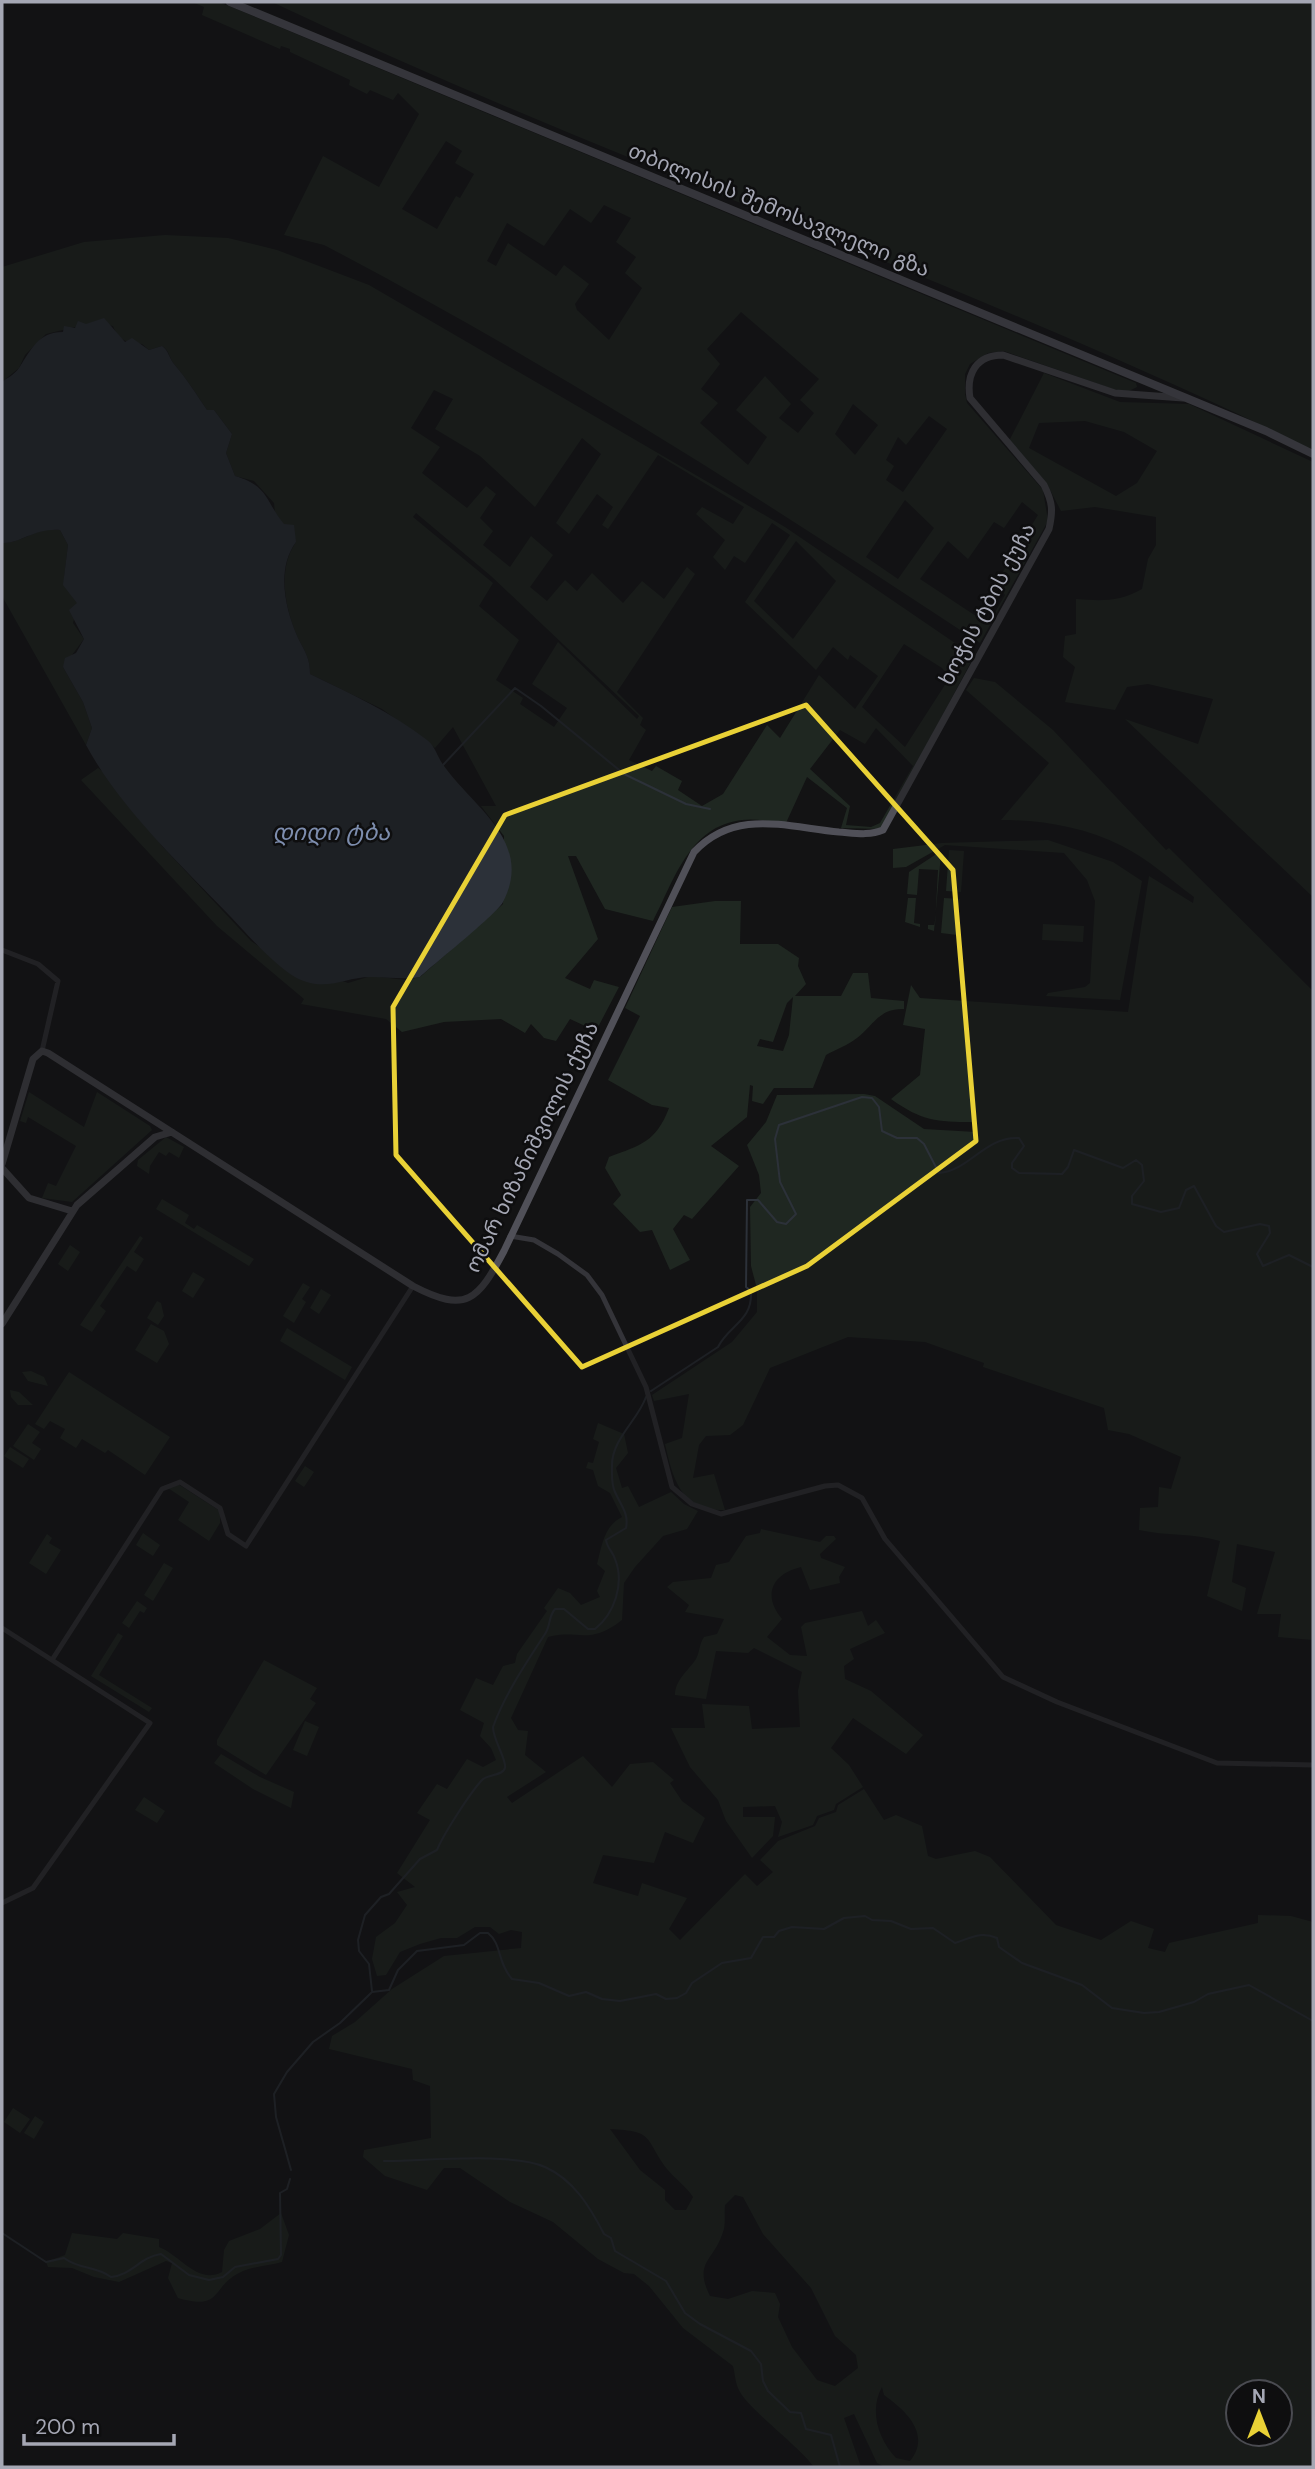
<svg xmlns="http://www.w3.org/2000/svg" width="1315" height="2469" font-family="'DM Sans','Noto Sans Georgian',sans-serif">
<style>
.green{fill:#1f2721;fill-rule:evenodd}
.water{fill:#2c3139}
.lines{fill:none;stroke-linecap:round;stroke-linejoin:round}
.stream{stroke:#2c3139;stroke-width:2}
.minor{stroke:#343439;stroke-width:5}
.major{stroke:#505058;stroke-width:7}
.highway{stroke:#60616a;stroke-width:8}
.marked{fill:none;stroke:#e9d136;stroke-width:5;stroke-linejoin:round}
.labels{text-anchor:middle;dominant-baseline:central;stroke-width:5;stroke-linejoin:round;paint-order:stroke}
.street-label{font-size:21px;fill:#a5a7b4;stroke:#0e0e0f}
.water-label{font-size:23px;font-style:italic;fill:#7d8dae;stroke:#0e0e0f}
</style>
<rect width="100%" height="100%" fill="#131314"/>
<path class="green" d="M192,2H219L1136,383L1137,387L1127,392L1113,389L1004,351L988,353L970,364L965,374V394L967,403L1043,490L1048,521L980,643C766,502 551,364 324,245L284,235L323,156L379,187L419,114L398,93L393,100L370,90L367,94L349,85L350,80L290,52V49L281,46L280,49L202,15L204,7ZM446,141L462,151L455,163L474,174L460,198L456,196L437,229L402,209ZM604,205L631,218L616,242L636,257L625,273L642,288L609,340L577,310L575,304L589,284L564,265L556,276L508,243L496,266L487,261L507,223L544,246L570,209L591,223ZM741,312L819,379L800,400L814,413L798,433L779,418L791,404L765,376L736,410L767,437L748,465L700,423L718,403L701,389L720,364L707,349ZM853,404L878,425L855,455L835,434ZM929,416L947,429L903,492L886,480L894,466L886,460L898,437L906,445ZM905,500L934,528L898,579L866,557ZM1022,502L1038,515L996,583L1005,595L988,624L920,579L948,541L968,559L994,522L1004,528Z
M272,2H1313V450C973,283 613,164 272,2Z
M165,235L228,238L277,250L369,285L785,527L974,656L882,829L841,828L847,808L807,777L786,823C772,822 756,818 742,820C689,826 674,881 653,921L605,909L576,856H568L598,939L565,978L590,989L594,980L619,987L596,1031L570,1019L556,1041L544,1038L531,1024L525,1033L501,1019L444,1022L402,1032L386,1019L301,1004L304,999L217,926L81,780L98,768L106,774L162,846L251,941L271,955L348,983L371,976L406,980L420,977L503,904L504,836L481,806H496L453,727L435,748L382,709L310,674C310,658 305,652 298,638C285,609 277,569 296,542L275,513L274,503L254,481L235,476L226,453L232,434L214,410H207C196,394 187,379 174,364C169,358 170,351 162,346L149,350L142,344C127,343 119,341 113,326L96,322L46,334L25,355L19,368L2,382V267L84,242ZM434,390L453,399L435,429L480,456L535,507L582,438L601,454L556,523L569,534L597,494L613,507L602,525L608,529L658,455L744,507L733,524L702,507L696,514L725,540L713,557L725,570L734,556L745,563L772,523L790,535L745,602L816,670L833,647L848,660L850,655L878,676L855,709L819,675L780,738L767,725L723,794L702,806L678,790L682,781L656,766L652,771L629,760L646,730L640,725L643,718L617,692L695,574L687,567L664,599L642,581L623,603L592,573L577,591L565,580L547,601L530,587L553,555L531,536L510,567L483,545L493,531L480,518L496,494L486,486L467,508L422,473L440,447L411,428ZM416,513L491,576L639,716L637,719L558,642L532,684L567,708L554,727L520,704L523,698L496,680L519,640L479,606L493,583L413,517ZM796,541L836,581L793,639L754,601ZM904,644L942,668L950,677L905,747L862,707ZM876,728L913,766L880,823L871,827L846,825L850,806L810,769L840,730L865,744Z
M1044,373L1120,402L1189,404L1313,462V897L1125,719L1198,744L1213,699L1148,684L1127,687L1115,710L1065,702L1075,667L1063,657L1065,636L1076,634V599C1101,601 1119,602 1142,589L1148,559L1156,545V517L1095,507L1061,511L1047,484L1009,441ZM1085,421L1124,432L1157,451L1137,483L1116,496L1029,448L1039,423Z
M46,529L60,530L68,545L64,578L78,603L73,623L84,639L63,667L83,702L92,728L86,745L2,596V543C15,544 32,533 46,529Z
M974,678L995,682L1053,730L1166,850L1169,848L1313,991V1640L1278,1637L1281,1614H1257L1275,1552L1237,1544L1232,1582L1246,1588L1242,1611L1207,1596L1220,1541C1193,1533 1166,1536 1139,1530L1140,1508L1158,1507L1159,1487L1171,1489L1181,1457L1129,1434L1108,1430L1104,1408L983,1367L984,1363L925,1342L848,1337L770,1368L743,1425L730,1435L706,1436L699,1445L693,1478L714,1474L725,1510C681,1512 673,1479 665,1444L682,1438L689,1394L654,1401L652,1395L732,1342L757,1312V1289L751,1266L750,1207L761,1193L759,1175L747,1145L766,1122L777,1095L864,1094L875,1096L924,1129L976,1132L973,1122C936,1122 922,1121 891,1099L920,1075L925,1029L903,1025L911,985L920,998L1128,1012L1149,876L1193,903L1194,897C1171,880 1148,859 1122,846C1084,827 1043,820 1001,820L1049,763L966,690Z
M1048,840L1113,862L1142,881L1120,1000L1046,996L1048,993L1085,987L1090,983L1095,901L1087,880L1064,853L945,845L906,867L893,868V849L942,843Z
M949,850L964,851L961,892L946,891Z
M938,853L941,854L934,931L928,929V925H935L938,870L919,869L917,895L907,894L909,872Z
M908,898H916L914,923L920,924V927L905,922Z
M944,898L960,899L957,935L941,933Z
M715,901H741L740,944H778L799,958L798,966L806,984L795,996H841L853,973H868L871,998L904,1001V1009C879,1008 874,1025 857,1038C848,1045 835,1050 826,1055L813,1088H774L763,1104L752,1101L753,1086L750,1085L747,1117L711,1146L739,1166L692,1219L684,1215L673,1229L690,1260L670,1270L652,1230L640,1232L613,1204L621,1195L605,1168L609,1157C641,1145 656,1142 669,1108L652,1105L608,1080L640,1016L625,1008L672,907ZM793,997L789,1035L783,1051L757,1046L760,1039L773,1042L787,1003Z
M1043,924L1084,926L1083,942L1042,940Z
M29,1092L84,1127L97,1092L150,1126L152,1130L72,1202L42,1198L48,1183L56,1186L76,1146L28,1117L26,1123L20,1121Z
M166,1137L184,1147L179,1158L169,1152L166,1156L159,1152L150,1166L149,1174L137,1166L138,1160Z
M162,1199L189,1215L185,1223L194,1229L197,1225L254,1259L249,1266L156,1209Z
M140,1236L143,1238L134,1252L144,1259L136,1272L127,1266L100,1306L106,1311L92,1332L80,1325Z
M70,1245L80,1252L68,1271L58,1264Z
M193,1272L205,1279L193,1298L182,1291Z
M303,1283L310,1287L302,1299L306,1302L294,1323L283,1316Z
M321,1289L331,1295L319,1314L310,1308Z
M157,1301L161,1303L164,1316L158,1325L147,1318Z
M151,1324L164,1331L169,1344L157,1363L135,1350Z
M287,1328L352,1367L345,1380L280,1341Z
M31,1371L44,1377L48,1386L28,1381L22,1372Z
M69,1372L170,1437L145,1475L108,1450L105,1453L82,1439L76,1448L60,1438L65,1429L50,1421L44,1429L35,1424Z
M10,1390L19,1392L33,1405H18L11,1397Z
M598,1423L624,1434L628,1453L616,1468L622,1488L628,1486L639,1507L671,1492L684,1504L698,1511L687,1529L663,1536L635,1567L624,1583L622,1620C589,1646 579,1629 548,1637L511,1718L518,1730L528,1731L525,1755L546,1772L507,1797L512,1803L583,1756L612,1787L630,1764L653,1762L674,1780L670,1783L682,1801L705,1818L693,1843L665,1832L654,1863L603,1855L593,1883L638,1896L642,1883L687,1898L669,1929L680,1940L745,1874L757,1886L773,1872L760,1860L778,1841L815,1826L819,1818L836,1812L838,1805L864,1789L884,1820L896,1815L922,1826L928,1856L936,1859L975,1851L990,1857L1056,1925L1101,1940L1131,1921L1154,1929L1148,1948L1165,1952L1169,1943L1258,1923V1915L1291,1916L1313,1922V2467H885L877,2463L854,2414L844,2418L861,2467H814C797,2444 745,2407 738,2388C735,2381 735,2373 733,2366L683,2328L649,2286L634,2274L624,2273L598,2259L553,2222L510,2202L460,2168H444L427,2190L385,2176L363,2157L364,2150L431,2138L430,2086L413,2080L412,2069L329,2049L332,2036L355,2022L392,1989L444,1956L521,1948L522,1932L511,1930L499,1934L490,1927H475L457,1938H441L420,1944L400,1952L386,1975L377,1976L372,1959L376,1937L395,1923L407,1905L397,1892L415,1887L397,1873L430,1820L417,1813L437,1784L447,1789L467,1759L483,1767L496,1760L491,1748L480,1736L484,1723L460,1710L476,1678L493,1685L503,1666L515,1663L517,1654L547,1611L544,1608L558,1588L570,1593L581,1605L600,1597L597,1591L605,1571L597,1564C602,1545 604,1526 622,1517L610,1493L598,1486L593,1470L586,1468L588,1462L593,1463L599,1442L593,1439ZM610,2129C655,2131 644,2138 667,2169C675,2179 686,2186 693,2197L686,2210H675L665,2200V2190L640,2170ZM735,2195L743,2197L763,2234L811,2288L835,2336L856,2355L858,2368L835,2386L817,2380L792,2347L778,2317L780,2304L775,2293L752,2291L728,2299L710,2296C693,2262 714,2261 723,2232C726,2224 724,2214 725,2205ZM882,2387L884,2395C905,2410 932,2434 910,2461L896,2458C878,2439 869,2410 882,2387ZM1280,2392V2434H1238V2392Z
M28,1424L40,1432L32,1443L41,1449L34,1460L13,1446Z
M10,1447L29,1459L23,1468L4,1456Z
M305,1466L314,1472L304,1487L295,1481Z
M178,1484L220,1511V1523L209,1541L178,1520L189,1502L168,1488Z
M761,1529L820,1542L826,1536H834L836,1539L820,1554L821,1558L845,1567L839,1577L840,1583L810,1590L801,1567C772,1574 762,1595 782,1619L767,1637L790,1655L807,1656L801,1627L805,1623L862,1611L868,1626L876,1620L885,1633L850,1649L854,1659L844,1666L845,1679L871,1691L923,1735L906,1754L853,1718L831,1748L849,1765L863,1787L836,1804L834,1810L817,1816L813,1825L778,1837L782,1822L775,1806L743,1807V1817H775L773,1836L752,1858L726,1821L718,1800L690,1767L671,1728H705L702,1704L749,1706L752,1729L800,1727L798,1691L802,1672L754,1648L748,1653L716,1651L706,1699L675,1695C675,1680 688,1671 696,1659C700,1652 699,1644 704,1637L717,1634L724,1619L685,1612L689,1605L667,1587L673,1582L711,1578L716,1565L729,1562L746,1536L760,1533Z
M143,1533L160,1545L153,1556L136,1545Z
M47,1534L52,1538L49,1543L61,1550L46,1574L29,1563Z
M164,1563L173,1568L153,1601L144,1595Z
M137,1601L147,1608L144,1613L140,1611L129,1628L122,1623Z
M118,1633L123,1636L99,1675L152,1708L149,1712L91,1676Z
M264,1660L317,1688L310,1699L316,1703L266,1775L217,1745V1740Z
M305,1721L319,1727L307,1756L293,1750Z
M221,1754L260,1777L294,1792L291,1808L253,1789L214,1763Z
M144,1797L165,1811L157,1823L135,1810Z
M13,2108L30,2119L20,2133L4,2122Z
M35,2116L44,2122L34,2139L24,2133Z
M281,2213L289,2235L282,2262C268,2266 252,2266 239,2273C211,2287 223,2311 178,2298L168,2278L172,2263L166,2261L119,2282L94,2277L72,2268L48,2267L46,2262L65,2255L72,2233L117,2239L123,2233L159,2239V2247C180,2255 198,2285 222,2272L224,2250L229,2241L260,2229Z"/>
<path class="water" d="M104,318L125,342L132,338L149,350L162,346C169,351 169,358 174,364C187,379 196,394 207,410H214L232,434L226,453L235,476C269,486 265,501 284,524L294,525L296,542C276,569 285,609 298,638C305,652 310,658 310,674C351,694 391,712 427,740C436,747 437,757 444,766C474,808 534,842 503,902C498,913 435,963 420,977C403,980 389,977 373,977C344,976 327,994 295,977C275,966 246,933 229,915C180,864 120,808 86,745L92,728L83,702L63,667L65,658L76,653L84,639L69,610L77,603L63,585L68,545L60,530C34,528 20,544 2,543V382C7,378 14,375 19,368C31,350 38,332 63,332L64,326L75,328L78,321L86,324Z"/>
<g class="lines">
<path class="stream" d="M443,765L515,688L541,706L624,774L686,804L710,809
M651,1391L718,1347C729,1325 753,1321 751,1291L746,1287L747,1200H758L777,1222L786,1224L796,1214L780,1182L775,1139L779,1125L862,1097L872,1098L879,1107L882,1131L897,1138H917L924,1144L939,1173C969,1171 985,1136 1019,1138L1024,1146L1012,1163V1168L1019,1173L1062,1174L1068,1167L1074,1150L1123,1168L1136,1160L1142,1165L1144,1181L1132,1196V1204L1161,1212L1179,1208L1186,1190L1194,1186L1216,1226L1224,1232L1260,1224L1269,1226L1270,1233L1257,1254L1263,1266L1289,1255L1313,1267
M372,1991L369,1964L359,1951L358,1940L365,1915L381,1897L389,1894L420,1859L437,1850C443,1835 470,1793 482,1780C487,1774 503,1776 505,1768C507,1760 493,1740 493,1727C505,1694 526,1663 545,1634C551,1625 548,1617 555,1609H564L588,1629H595C614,1614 625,1584 615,1559C613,1552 607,1548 606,1540L626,1528C629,1513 621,1506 615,1492C611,1484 612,1474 612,1465C612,1439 638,1420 646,1397
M372,1992L389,1990L398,1970L417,1951L464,1945L480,1933H488C502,1944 497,1962 512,1979L539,1983L569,1996L586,1992L602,1999L620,2001L656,1994L666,1999L677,1998L686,1993L692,1983L722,1963L751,1958L763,1937H774L779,1931L792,1927L824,1929L844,1918L865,1916L872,1920L891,1921L911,1929L933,1928L955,1943C971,1938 980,1931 997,1938L999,1947L1022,1963L1082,1985L1112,2008L1144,2013L1159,2012L1194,2002L1208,1994L1249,1985L1313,2021
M384,2161C422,2161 514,2152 545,2167C574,2180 590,2207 604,2234L611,2238L615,2251L666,2281L685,2313L700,2324L751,2351L761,2364L763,2381L768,2391L790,2412L801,2413L806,2429L831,2435L840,2467
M291,2170L276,2117L274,2094L287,2072L313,2042L340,2023L371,1993
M2,2233L46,2262L64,2258C80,2270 94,2265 111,2277C132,2275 140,2257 161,2254L189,2275L209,2280L223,2277L235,2267L278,2259L281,2255L280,2193L287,2189L290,2179"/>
<path class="minor" d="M2,950L38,964L58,981L42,1051
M510,1236L534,1240L558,1254L587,1275L602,1295L646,1387L672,1487L692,1504L721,1514L825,1486L838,1485L862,1498L885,1539L1003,1677L1057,1702L1217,1763L1313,1765
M2,1628L150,1723L33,1888L2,1903
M52,1660L162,1489L180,1482L220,1508L228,1534L246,1546L413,1286"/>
<path class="major" d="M2,1164L33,1059L42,1051L48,1053L413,1286C467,1314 478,1300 504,1251L694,852C735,808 786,827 839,832C854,833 869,836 883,830L1049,529C1053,511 1053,503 1044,485L970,398C966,374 976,355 1003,355L1115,393L1183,398
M2,1168L29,1198L72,1211
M2,1324L77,1205L155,1137L172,1132"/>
<path class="highway" d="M230,2L1266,431L1313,454"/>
</g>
<path d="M0 0H1315V2469H0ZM806,705L953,870L976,1141L807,1266L582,1367L396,1155L393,1007L505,815Z" fill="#131314" fill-opacity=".55" fill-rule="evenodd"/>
<path class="marked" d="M806,705L953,870L976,1141L807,1266L582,1367L396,1155L393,1007L505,815Z"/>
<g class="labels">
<g class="street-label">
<text transform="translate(779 210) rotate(22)">თბილისის შემოსავლელი გზა</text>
<text transform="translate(987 604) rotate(-62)">ხოჭის ტბის ქუჩა</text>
<text transform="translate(532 1147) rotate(-64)">ომარ ხიზანიშვილის ქუჩა</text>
</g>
<g class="water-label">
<text x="331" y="832">დიდი ტბა</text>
</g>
</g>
<rect width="1315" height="2469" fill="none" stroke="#a5a7b4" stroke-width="7"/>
<g transform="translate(1259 2413)"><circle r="33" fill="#0e0e0f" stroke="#4a4b51" stroke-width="2"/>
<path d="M0-5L12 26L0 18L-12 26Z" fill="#e9d136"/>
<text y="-10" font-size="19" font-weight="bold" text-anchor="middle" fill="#a5a7b4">N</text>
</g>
<path d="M24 2434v10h150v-10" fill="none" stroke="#a5a7b4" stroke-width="3.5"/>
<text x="35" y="2434" font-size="21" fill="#a5a7b4" stroke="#0e0e0f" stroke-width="5" paint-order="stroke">200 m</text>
</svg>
